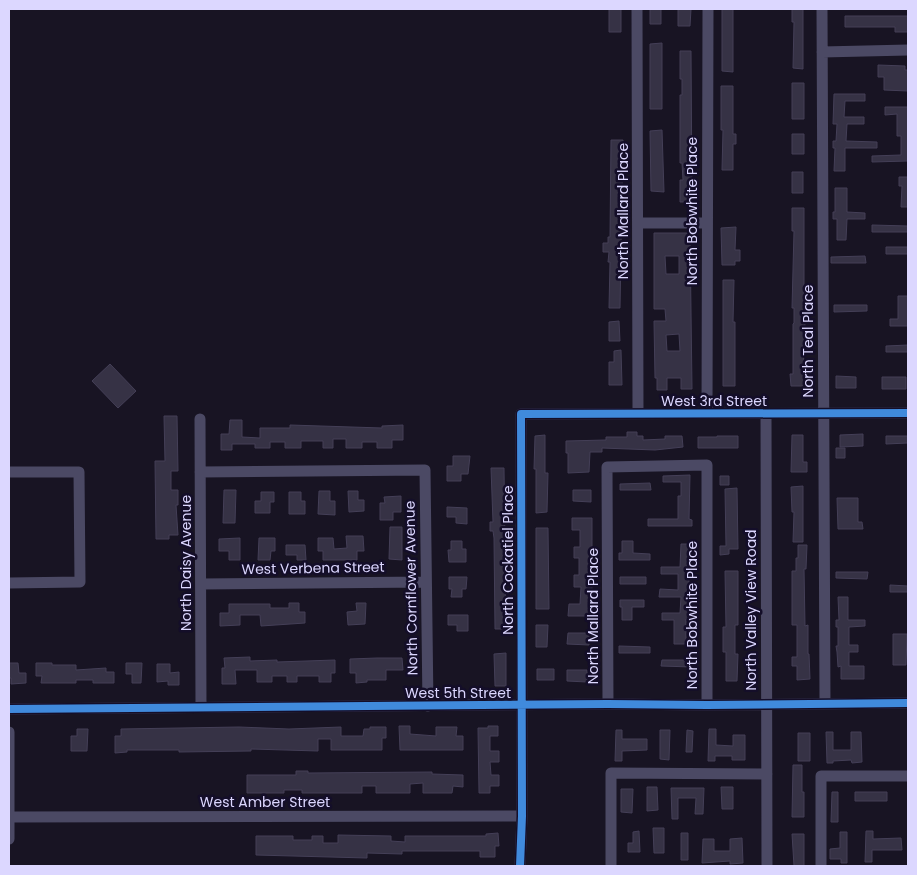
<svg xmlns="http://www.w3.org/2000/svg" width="917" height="875" font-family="Poppins,sans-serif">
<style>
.building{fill:#363245;stroke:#443f57;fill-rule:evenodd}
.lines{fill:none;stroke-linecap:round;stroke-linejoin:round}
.minor{stroke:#4b4964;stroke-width:11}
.cycleway-casing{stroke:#140e29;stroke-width:11}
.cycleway{stroke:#408adc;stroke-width:8}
.labels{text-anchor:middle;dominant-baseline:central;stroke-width:5;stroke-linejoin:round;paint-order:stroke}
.street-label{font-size:14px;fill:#dcd7ff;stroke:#140e29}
</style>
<rect width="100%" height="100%" fill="#181423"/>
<path class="building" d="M609,9H621V32H609Z
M650,9H661V24H650Z
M678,9H691L690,26H678Z
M722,9H733V72L722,71Z
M792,9H803V69L793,68L794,22H792Z
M845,16H908V32H895V27H845Z
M662,43V109H650V44Z
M680,51H691L692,202H680V180H683L682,163H680V95H682V79H680Z
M878,65L905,66V70H908V91L884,90V77H878Z
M792,83H804V119H792Z
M721,86H733V134H736V144H733V170H722L723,130H721Z
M834,94H865V101H845L844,117H864V124H847L846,141L877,142V148H845V171H834L835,148H833V141H836L837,124H833Z
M885,107H908V161L872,162V156L901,155V136H897V114L885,115Z
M662,130L664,192L651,191L650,131Z
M792,134H804V154H792Z
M611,140H623L620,308H609L610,262H608L609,252H603V243H608V237H610Z
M792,172H803V193H792Z
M899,177H908V207H901L902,186H899Z
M835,188H847V212L865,213V219H847L846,240H837V219H833V212H835Z
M792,208H804V308L806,345H803L805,386H791L790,374H793V324L794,323V308H792L794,231H792Z
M872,225L908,226V232H872Z
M736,227L735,250H740V261H735V265H722L721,228Z
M654,233H690L692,389H681V378H667V390H657V378H655L654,321H666L665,309H654ZM665,256H679V274H666ZM679,334L680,351H667L666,335Z
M886,247H908V254H886Z
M865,256L866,263H831V257Z
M723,280H734L733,322H735V386H723Z
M898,296H908V326H890V319H898Z
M834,305H867V311L834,312Z
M619,321L620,341H609V322Z
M908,345V352H886V346Z
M621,350L622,385H609V362H614V351Z
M110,364L136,391L118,408L92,381Z
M836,376L856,377V388H836Z
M882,377H906V389H882Z
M164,416H177L178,471H171V490H178V505H176L178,535H169V539H156L155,461H165Z
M230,420H242V437L260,438V428H290V425L382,428V426L403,425V440H392V448H377V442H362V448H346V439H333V448H323V441H301V448H285V442H270V448H255V444H232V450H221V434H229Z
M627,432H637V436H643V440L665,439V436H682L683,447L655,450L602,448V452H590L589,472L568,473V453H566V441L606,440V437H627Z
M863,434V446L840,447V435Z
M545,435V473H548L547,512L536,513V469H534L535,436Z
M792,435H803V462H807V472H791Z
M717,436H738V448H698V437H717Z
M886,436H908V443L886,444Z
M836,448H845V458H836Z
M453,456H470L468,474H461V481H447V466H453Z
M491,468H504L506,629H495L494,538L493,531H490V522H493Z
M690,475L689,519L692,520V526H648V519H678V496H681V482H663V476Z
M720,476H729V485H720Z
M650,483L651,490H620V484Z
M803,486V542H793L794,512H792L791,487Z
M737,488L738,549H729V554L720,555V546H726L725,489Z
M224,490H236L235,523H223Z
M573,490H591V502L573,501Z
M319,491H330V501H335V515L318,514Z
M348,491H358V500H364V511L349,512Z
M261,492H274V502H270V513H255V501H261Z
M289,492H301V501H305V514H289Z
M401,496V512H393V520H380V503H385L384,497Z
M837,498H858V522H862L863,529H838Z
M447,507L467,508V524L456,523V517H447Z
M572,518H592V616H568L569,604H580L581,587H574V575H579V558H574V547H580V530H572Z
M390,527H402V560L389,559Z
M536,528H548L549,609H536Z
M346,536H363L364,551H357V560H323V551H318V538H333L334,549L347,548Z
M240,538V560H229V551H219V539Z
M259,538H275V551H271L270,560H258Z
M451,541H462V549H466V562H449L448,550H451Z
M622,541H633V553L650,554V560H619V553H622Z
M681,544H690V566H692V573H689V590H692V597H689V613H692V619H686V644H674V620H662V613H680L681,597H659L660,589L678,590V574H661V567H680Z
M286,545H305L306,560H297V555H286Z
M798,545H807L806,569H804L805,626L808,625V654H809L810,679L797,680V666H792V657H797V625H792V571H796V558H798Z
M725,571H738V625H735V654H738L737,681H726V652H723V627H726Z
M836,572H868L867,579L836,578Z
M449,577H467L466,589H462V597H451L452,589H449Z
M620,577H646V584H620Z
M890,585L908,586V592H890Z
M838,597H848V620H865V626L849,627V645H858V652H849V666H864V679H841V666L838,667L837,652L836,646H838V627H836V620H839Z
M620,600H644V607H632V620H622V607H620Z
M289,603H299V612H305V623L261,626L260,615H240V625L220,626V613H229V604H270V608H289Z
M356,603H366L365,624L348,625L347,612L357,611Z
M448,615H468V631H457V625H448Z
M536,625H548L547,647H536Z
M568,633H589V645L567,644Z
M893,634H907L906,665H893Z
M619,646L650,647V653H619Z
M506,653V686H495L494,654Z
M250,657V661L277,660V662L335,660V673H331V682H319V676H297V682H287V676H272V682H257V670H235L236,684H222V668H225L224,658Z
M377,658H402L403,670H386V680H367V682L356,683V673H350V659Z
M662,660H692V667L661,666Z
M9,663H18L19,673H26V683L11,684V678H9Z
M36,663H52V665H76V670L106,668V672H114V683H93V680H76V683H41L42,676H36Z
M126,663H142L141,683H132V674H126Z
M157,664H170V673L179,672V685H168V681L157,682Z
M537,669H554V680H537Z
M567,670H587V682L567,681Z
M399,726H410V734L436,736V727H457L456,736H463V750H400Z
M488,726H498V736H490V751H499V762H490L491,775H499V786H490V793H479L478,728H488Z
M239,727L289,729L341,727V736H363L364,729H370V727H386V738H382V750H331V739H318V751L251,749V751L179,752V750H127V752L115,753V736H121V729Z
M77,729H88L87,751H71V736H77Z
M709,729H716V745L733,746V735H745V760H732V756H715V761H708Z
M616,730H622V739H647V750L622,751V761H615Z
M660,730H670L669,760L660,759Z
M687,730L693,731L692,752H686Z
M826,732H833V750H851V732H861L862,762L852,763L851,760L833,761V763H827Z
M798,733H810V761H798Z
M793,765H802V792H804V817H792Z
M296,771H308V773L432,772V774L463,775V787L453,786L452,793H423V783L410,784V793H376V786H362V793H302V790H284V793H247V775H296Z
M647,787H657L658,810L647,811Z
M721,787H733V809H722Z
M671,788H704L703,814H695L696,798H678V819H672Z
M621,789H633L632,813L621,812Z
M832,792H838V822H831Z
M855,792H887V801H855Z
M653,828H664V853H654Z
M639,831L640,852H628V843H633V832Z
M866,831H873V839L901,838L902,850H872V862H865Z
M840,832H847V863H841V859H830V849L840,848Z
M498,833L499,846H495V857H480V851H402V854L367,853V858L256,855V836H293V840H312V836H323V843H338V835L391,836V841L405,842V836H486V834Z
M681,833H688V860H681Z
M792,834H804V866H794Z
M742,838L743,863L730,864V861L702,863L703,839H714V851H730V839Z"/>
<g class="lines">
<path class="minor" d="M637,9L638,413
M822,9L825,703
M822,52L908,50
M639,223H707
M707,413L708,9
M766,413L767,866
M200,419L201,707
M9,472H79L80,582L9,583
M200,472L425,470L428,706
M201,584L426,582
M608,704L607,467L707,465V705
M9,709L608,704L707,705L908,703
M9,732V839
M9,817L522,816
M520,866L522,816L521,414L908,413
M611,866V773L767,774
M821,866V776H908"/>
<g class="cycleway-casing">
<path id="cycleway" d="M9,709L608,704L707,705L908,703
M520,866L522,816L521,414L908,413"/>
</g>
<use href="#cycleway" class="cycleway"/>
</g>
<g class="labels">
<g class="street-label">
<text transform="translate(623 211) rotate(-90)">North Mallard Place</text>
<text transform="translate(692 211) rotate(-90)">North Bobwhite Place</text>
<text transform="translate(808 341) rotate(-90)">North Teal Place</text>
<text x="714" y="401">West 3rd Street</text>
<text transform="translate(508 560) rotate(-90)">North Cockatiel Place</text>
<text transform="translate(186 563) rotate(-90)">North Daisy Avenue</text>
<text transform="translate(313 568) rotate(-1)">West Verbena Street</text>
<text transform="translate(411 588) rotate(-91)">North Cornflower Avenue</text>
<text transform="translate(751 610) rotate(-90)">North Valley View Road</text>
<text transform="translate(692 615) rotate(-90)">North Bobwhite Place</text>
<text transform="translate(593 616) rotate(-90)">North Mallard Place</text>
<text x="458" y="693">West 5th Street</text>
<text x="265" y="802">West Amber Street</text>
</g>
</g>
<rect width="917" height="875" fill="none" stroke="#dcd7ff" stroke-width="20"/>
</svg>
